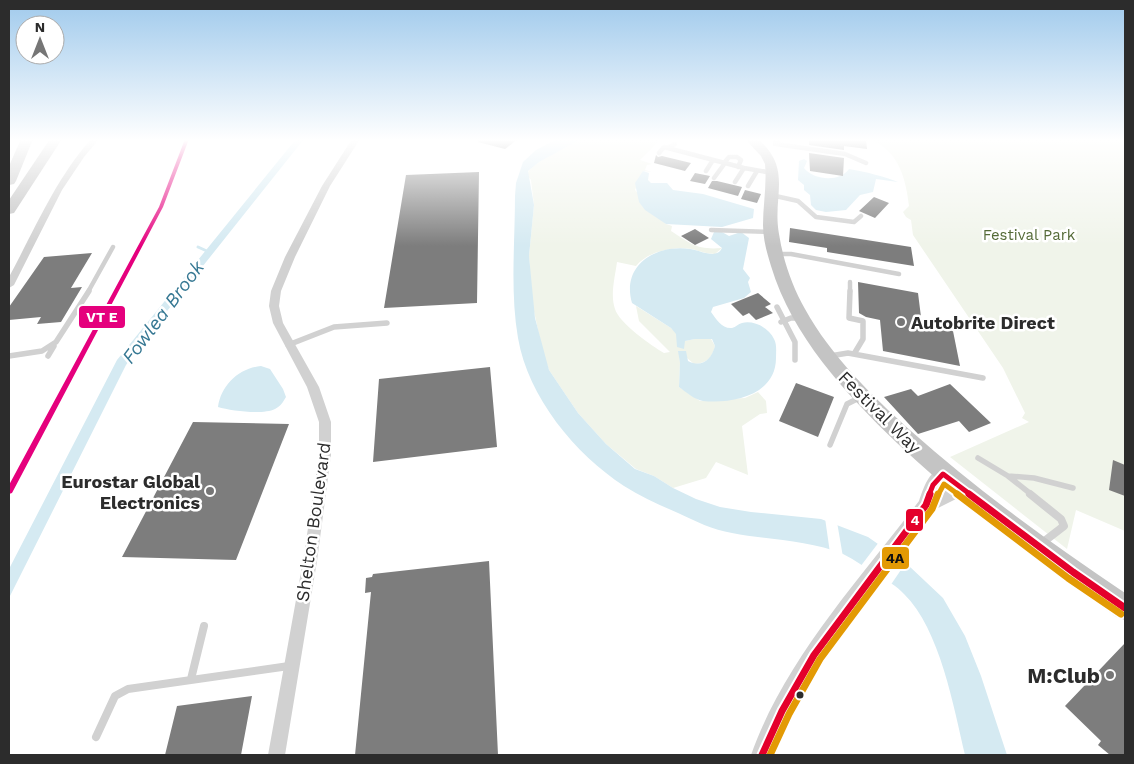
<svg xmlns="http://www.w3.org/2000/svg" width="1134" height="764" font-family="'Work Sans',sans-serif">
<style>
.green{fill:#f0f4ea}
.water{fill:#d5eaf2}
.pier{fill:#fff}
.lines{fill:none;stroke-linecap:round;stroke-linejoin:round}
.stream{stroke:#d5eaf2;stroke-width:3}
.building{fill:#7d7d7d}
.service-far2{stroke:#d1d1d1;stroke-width:4.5}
.service-far1{stroke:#d1d1d1;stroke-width:5.5}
.service{stroke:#d1d1d1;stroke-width:8}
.minor{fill:#d1d1d1;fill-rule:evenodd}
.tertiary{fill:#d1d1d1;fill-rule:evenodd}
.primary{fill:#c4c4c4;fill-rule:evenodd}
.trunk{fill:#c1c1c1;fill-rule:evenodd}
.bus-1-far1-casing{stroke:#fff;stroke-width:9}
.bus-1-casing{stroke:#fff;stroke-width:11}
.bus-2-far1-casing{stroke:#fff;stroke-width:9}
.bus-2-casing{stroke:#fff;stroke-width:11}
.bus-1-far1{stroke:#e4002b;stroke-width:5}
.bus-1{stroke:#e4002b;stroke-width:7}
.bus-2-far1{stroke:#e39a04;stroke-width:5}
.bus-2{stroke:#e39a04;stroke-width:7}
.rail-1-casing{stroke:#fff;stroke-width:4}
.rail-1{fill:#e5007d;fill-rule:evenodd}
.poi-dot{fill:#767676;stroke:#fff;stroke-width:2}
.bus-dot{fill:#2c2c2c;stroke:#fff;stroke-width:2}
.labels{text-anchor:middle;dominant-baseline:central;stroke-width:5;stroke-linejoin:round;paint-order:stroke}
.far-park-label{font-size:15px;fill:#546a37;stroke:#fff}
.poi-label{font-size:18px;font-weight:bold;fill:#2c2c2c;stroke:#fff;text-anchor:start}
.street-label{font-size:18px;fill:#2c2c2c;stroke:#fff}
.water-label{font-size:19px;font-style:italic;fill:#367893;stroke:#fff}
.near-poi-label{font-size:21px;font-weight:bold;fill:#2c2c2c;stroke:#fff;text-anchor:end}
.line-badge{stroke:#fff;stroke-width:2}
.badge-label{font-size:14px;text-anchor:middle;font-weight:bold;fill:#fff}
.pale-badge-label{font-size:14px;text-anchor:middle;font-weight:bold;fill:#111}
</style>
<rect width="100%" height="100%" fill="#fff"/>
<path class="green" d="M581,139H661L640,160L652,164L647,165L645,170L652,172L643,171L635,190L666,224L672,226L671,231C691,244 697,250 722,248L715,254C707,254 700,251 692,249C674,246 648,251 636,266L617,262C615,277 610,295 615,309C619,323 652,346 664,353L670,352L639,321L636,306L671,328L685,341L695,339H711L715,346C712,358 707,363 694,364L679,351L680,363L679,387L700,401L745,398L758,392L766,401L767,413L760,414L742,426L748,475L716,462L706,478L673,488L654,476L636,469L606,444L578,413L549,370L543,353L532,302L529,256L534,205L531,180L527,175C530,162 569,146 581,139Z
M873,139H1125V531L1076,510L1067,549L950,457L1029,422L1022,418L1025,413L1003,368L913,235L911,220L906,217L903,212L909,206C906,179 899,153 874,141Z"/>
<path class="water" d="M296,139H304L148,335L126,365L9,598V569L117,360Z
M557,139H581L539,162L528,171L534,205L529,256L535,318L549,370L578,413L606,444L635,469L654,476L673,488L696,499L720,507L751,512L821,519L868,537L908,565L943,598L965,636L981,676L1007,755H965C954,708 940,629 904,594C897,586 887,581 878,575C866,568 855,560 843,554C809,540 768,540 732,533C713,530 695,521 678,513C660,505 641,497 624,486C575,454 528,397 518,338C510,291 515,243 515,196L516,183L523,162L536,150Z
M804,159L807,161L804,168C815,181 840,182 849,169C867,172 882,176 898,182L876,179L873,192L860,195L846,210L826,212L816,210L811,205L810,195L804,190V185L798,180L799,161Z
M643,171L649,173L648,180L651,183H667L673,190L703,194L754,209L753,218L722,227L666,224L645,210L639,202L635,183Z
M714,232H722L729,236L741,232L749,238L743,269L750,278L748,282L751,292L744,298L713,307L711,312C716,319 722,329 732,328C736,327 738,324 742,323C754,320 769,328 774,339C777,344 776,352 776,358C776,395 733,404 703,401C695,400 686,392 679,387L680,363L678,351H686L688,361C702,368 711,360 715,346L712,339H695L685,341L684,349L677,347L676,334L671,328L632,303C621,265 656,244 690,249C698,250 705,254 713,254C718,253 720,252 722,248L711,239Z
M261,366L270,369L283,389L286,397C283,402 281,406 275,409C263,415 231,411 218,407C221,385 239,368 261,366Z"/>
<path class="pier" d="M825,518L837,522L843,557L830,553Z
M879,542L907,561L890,586L860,567Z"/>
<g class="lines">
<path class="stream" d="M198,247L209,252"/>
</g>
<path class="building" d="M479,139H518L505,149L478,142Z
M809,139H866L867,149L844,146V150L809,145Z
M809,153L844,158L843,176L810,171Z
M656,155L658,157L662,156L691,163L685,171L654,163Z
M479,172L477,303L384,308L406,175Z
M695,173L710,176L705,184L690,181Z
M712,181H717L742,187L738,196L708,188Z
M745,190L761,194L757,203L741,199Z
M874,197L889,203L875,218L859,211Z
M790,228L911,247L914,266L827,252V248L789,242Z
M695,229L709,238L695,245L681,236Z
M92,253L71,288L82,287L61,322L37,324L41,317L9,320V307L44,257Z
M858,282L918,293L922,325L953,331L960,366L883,351L880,320L866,317L859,313Z
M758,293L771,304L765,307L773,313L756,320L749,313L743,316L731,304Z
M490,367L497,447L373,462L379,379Z
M796,383L834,397L818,437L779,421Z
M950,384L991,423L969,432L959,421L918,434L884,397L911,389L918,396Z
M193,422L289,424L236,560L122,557Z
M1113,460L1125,465V496L1109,490Z
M489,561L498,755H355L371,592L365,593L366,578L372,577L373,574Z
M1125,643V755H1110L1098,745L1101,741L1065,706Z
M252,696L241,755H165L177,706Z"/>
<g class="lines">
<path class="service-far2" d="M776,144L845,154L866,163
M667,148L675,144
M659,153L664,147L744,168L773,173
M724,163L729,157H737L741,160L738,167
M706,171L713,160
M714,178L725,163
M735,182L744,168
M748,186L757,171
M771,195L798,201L816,217L854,222L861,216
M711,230L771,232
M776,254H791L899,274
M88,292L113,247
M850,292V282"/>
<path class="service-far1" d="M850,291L849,318L863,321V339L854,354
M777,307L795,342V360
M781,322L791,318H801
M288,345L334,327L387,323
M9,356L42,351L56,342L89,291
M48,356L54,346
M830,356L848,353L983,378
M830,445L847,404L861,397
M978,458L1008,476
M1032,495L1008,476L1034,478L1073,488"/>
<path class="service" d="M1030,494L1061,519L1064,526L1042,543
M191,679L204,626
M96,737L115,696L128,689L289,666"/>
<path class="minor" d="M91,139H99L84,157L62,190L14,285L9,288V277C35,229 55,180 91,139Z
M352,139H360L330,186L295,257L281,291L279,306L283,323L319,387L331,422V455L317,561L285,755H268L303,561L319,455V422L307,387L273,323L269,306L271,291L285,257L322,186Z
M773,139H781L779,146H773Z"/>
<path class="tertiary" d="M943,467L949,469L951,474L940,490L962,481L968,483L971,488L968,493L932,511L821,662L790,719L774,755H751C784,661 859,580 919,501C924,487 928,472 943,467Z"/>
<path class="primary" d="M745,139H758C793,169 772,196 779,234C783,260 792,286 805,309C831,356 871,395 911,431C978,491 1051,543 1125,593V620L1116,617C1040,562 965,507 897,443C845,393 792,336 771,266C767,253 763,239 763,225C763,205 767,185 765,164L761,156Z"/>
<path class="trunk" d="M21,139H33L16,181L14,184L9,185V166Z
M50,139H62L14,213L9,214V200Z"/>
<g class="bus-1-far1-casing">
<path id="bus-1-far1" d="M929,495L933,485L943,474L971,495"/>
</g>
<g class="bus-1-casing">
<path id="bus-1" d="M969,494L1073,572L1125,608
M762,755L782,711L814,655L926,505L930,494"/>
</g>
<g class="bus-2-far1-casing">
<path id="bus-2-far1" d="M938,495L944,484L959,495"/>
</g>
<g class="bus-2-casing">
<path id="bus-2" d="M957,494L1068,578L1121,614
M770,755L789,714L820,659L932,509L938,494"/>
</g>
<use href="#bus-1-far1" class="bus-1-far1"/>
<use href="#bus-1" class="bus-1"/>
<use href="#bus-2-far1" class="bus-2-far1"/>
<use href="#bus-2" class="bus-2"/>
<g class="rail-1-casing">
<path id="rail-1" d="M185,139H189L163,207L12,493L9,494V485L159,207Z"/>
</g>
<use href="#rail-1" class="rail-1"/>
</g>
<linearGradient id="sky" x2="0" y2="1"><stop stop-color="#a0caec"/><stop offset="0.57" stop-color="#fff"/><stop offset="1" stop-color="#fff" stop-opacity="0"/></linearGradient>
<rect width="1134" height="246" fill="url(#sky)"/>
<g class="poi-dot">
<circle cx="901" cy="322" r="5"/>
<circle cx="210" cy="491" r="5"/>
<circle cx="1110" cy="675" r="5"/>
</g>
<circle class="bus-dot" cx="800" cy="695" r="4.5"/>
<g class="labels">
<g class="far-park-label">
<text x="1029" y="235">Festival Park</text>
</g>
<g class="poi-label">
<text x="911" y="322">Autobrite Direct</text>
<text x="200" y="481" text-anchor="end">Eurostar Global<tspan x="200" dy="21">Electronics</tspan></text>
</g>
<g class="street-label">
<text transform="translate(880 412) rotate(45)">Festival Way</text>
<text transform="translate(313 522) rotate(-82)">Shelton Boulevard</text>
</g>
<g class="water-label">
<text transform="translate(163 312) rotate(-53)">Fowlea Brook</text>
</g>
<g class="near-poi-label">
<text x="1100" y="675">M:Club</text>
</g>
</g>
<g class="line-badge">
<rect x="78" y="305" width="48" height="24" rx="5" fill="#e5007d"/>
<rect x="905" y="508" width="19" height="24" rx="5" fill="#e4002b"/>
<rect x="881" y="546" width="29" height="24" rx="5" fill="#e39a04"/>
</g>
<g class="badge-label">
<text x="102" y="322">VT E</text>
<text x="915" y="525">4</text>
</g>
<g class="pale-badge-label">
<text x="895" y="563">4A</text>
</g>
<rect width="1134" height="764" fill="none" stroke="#2c2c2c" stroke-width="20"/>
<g transform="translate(40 40)"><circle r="24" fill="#ffffff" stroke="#ababab"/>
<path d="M0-4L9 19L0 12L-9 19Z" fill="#767676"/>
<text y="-8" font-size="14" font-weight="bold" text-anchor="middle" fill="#2c2c2c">N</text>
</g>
</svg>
